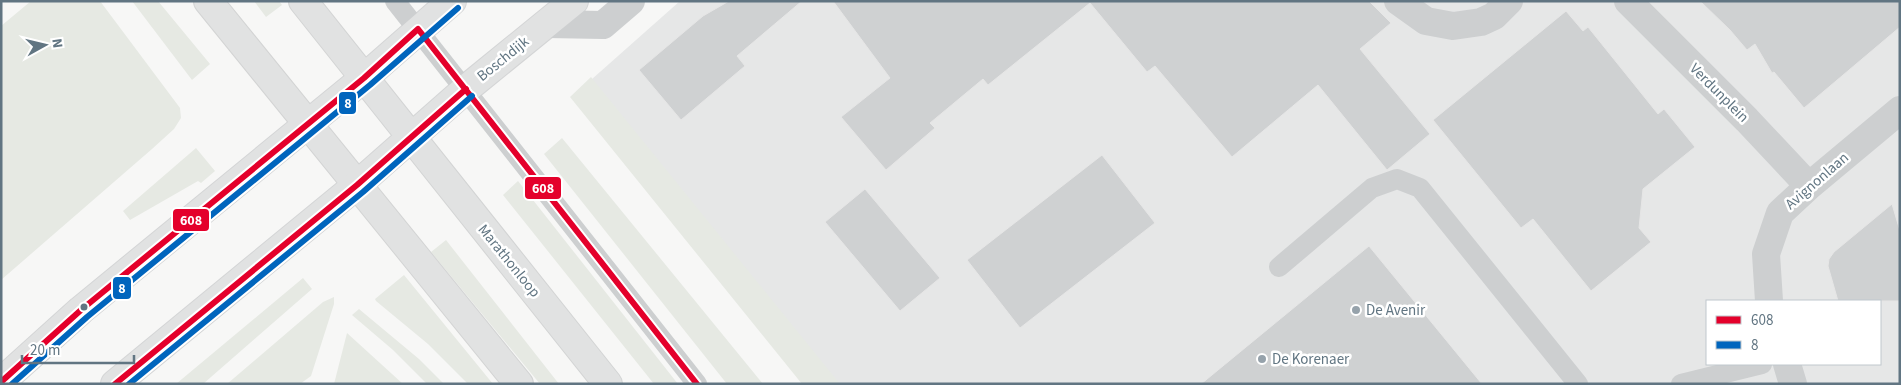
<svg xmlns="http://www.w3.org/2000/svg" width="1901" height="385" font-family="'Source Sans 3',sans-serif">
<style>
.built{fill:#e6e7e7;fill-rule:evenodd}
.green{fill:#e6e9e3}
.building{fill:#cfd1d2;stroke:#e6e6e6}
.lines{fill:none;stroke-linecap:round;stroke-linejoin:round}
.secondary-casing{stroke:#d3d4d4;stroke-width:30}
.primary-casing{stroke:#d4d5d6;stroke-width:30}
.lane{stroke:#cdcfd0;stroke-width:20}
.street{stroke:#cdcfd0;stroke-width:28}
.secondary{stroke:#e1e2e2;stroke-width:28}
.primary{stroke:#e1e2e2;stroke-width:28}
.bus-1-casing{stroke:#fff;stroke-width:10}
.bus-2-casing{stroke:#fff;stroke-width:10}
.bus-1{stroke:#e4002b;stroke-width:6}
.bus-2{stroke:#0065bd;stroke-width:6}
.bus-dot{fill:#617582;stroke:#fff;stroke-width:2}
.poi-dot{fill:#96a2ab;stroke:#fff;stroke-width:2}
.labels{text-anchor:middle;dominant-baseline:central;stroke-width:5;stroke-linejoin:round;paint-order:stroke}
.street-label{font-size:15px;fill:#617582;stroke:#fff}
.poi-label{font-size:15px;fill:#617582;stroke:#fff;text-anchor:start}
.line-badge{stroke:#fff;stroke-width:2}
.badge-label{font-size:14px;text-anchor:middle;font-weight:bold;fill:#fff}
</style>
<rect width="100%" height="100%" fill="#f7f7f6"/>
<path class="built" d="M680,1H1900V384H807L574,95ZM1707,301H1880V364H1707Z"/>
<path class="green" d="M31,1H100L180,108L181,118L174,129L152,149L1,280V26Z
M132,1H158L210,64L192,80Z
M254,1H279L282,5L266,17Z
M591,77L840,384H802L570,97Z
M562,138L763,384H727L544,154Z
M196,148L215,171L201,183L198,181L130,220L123,211Z
M518,181L678,384H654L503,195Z
M446,240L559,384H540L431,252Z
M404,275L493,384H468L428,344L376,301L375,299Z
M303,278L312,289L203,384H176Z
M334,297V304L311,376L300,384H227L323,302Z
M359,309L419,359L444,384H427L393,350L352,315Z
M347,333L403,384H334Z"/>
<path class="building" d="M729,1H802L737,56L745,66L681,120L639,70L703,16Z
M833,1H1369L1391,23L1360,49L1430,134L1387,170L1318,85L1232,157L1155,66L1147,72L1090,3L988,85L983,79L930,123L935,128L886,170L841,117L890,78Z
M1700,1H1900V27L1804,108L1774,72L1772,73L1755,44L1747,50L1730,30Z
M1566,11L1583,31L1588,27L1658,114L1664,109L1695,147L1643,189L1639,228L1651,242L1591,291L1533,219L1521,228L1433,120Z
M1102,155L1155,223L1020,328L967,260Z
M865,189L940,278L900,311L825,222Z
M1892,204L1900,231V301H1838L1828,266L1829,259L1834,252Z
M1369,246L1482,384H1201Z"/>
<g class="lines">
<g class="secondary-casing">
<path id="secondary" d="M208,1L519,384
M303,1L608,384"/>
</g>
<g class="primary-casing">
<path id="primary" d="M1,382L81,310L364,78L452,1
M115,384L357,185L466,89L574,1"/>
</g>
<path class="lane" d="M395,1L697,384
M1279,267L1372,188L1397,179L1420,188L1578,384
M1681,384L1762,364"/>
<path class="street" d="M1398,1L1426,21L1453,26L1481,22L1494,16L1509,1
M1628,1L1747,120L1809,186
M547,24L603,25L631,1
M1769,301L1766,254L1780,213L1809,186L1900,110
M1787,364L1793,384"/>
<use href="#secondary" class="secondary"/>
<use href="#primary" class="primary"/>
<g class="bus-1-casing">
<path id="bus-1" d="M1,382L81,310L364,78L418,29L697,384
M115,384L357,185L466,89"/>
</g>
<g class="bus-2-casing">
<path id="bus-2" d="M12,384L87,317L370,85L458,8
M129,384L363,192L472,96"/>
</g>
<use href="#bus-1" class="bus-1"/>
<use href="#bus-2" class="bus-2"/>
</g>
<circle class="bus-dot" cx="84" cy="307" r="4.5"/>
<g class="poi-dot">
<circle cx="1356" cy="310" r="5"/>
<circle cx="1262" cy="359" r="5"/>
</g>
<g class="labels">
<g class="street-label">
<text transform="translate(503 59) rotate(-39)">Boschdijk</text>
<text transform="translate(1719 93) rotate(45)">Verdunplein</text>
<text transform="translate(1817 181) rotate(-41)">Avignonlaan</text>
<text transform="translate(509 261) rotate(51)">Marathonloop</text>
</g>
<g class="poi-label">
<text x="1366" y="310">De Avenir</text>
<text x="1272" y="359">De Korenaer</text>
</g>
</g>
<g class="line-badge">
<rect x="338" y="91" width="19" height="24" rx="5" fill="#0065bd"/>
<rect x="524" y="176" width="38" height="24" rx="5" fill="#e4002b"/>
<rect x="172" y="208" width="38" height="24" rx="5" fill="#e4002b"/>
<rect x="112" y="276" width="20" height="24" rx="5" fill="#0065bd"/>
</g>
<g class="badge-label">
<text x="348" y="108">8</text>
<text x="543" y="193">608</text>
<text x="191" y="225">608</text>
<text x="122" y="293">8</text>
</g>
<rect width="1901" height="385" fill="none" stroke="#617582" stroke-width="5"/>
<rect x="1706" y="300" width="175" height="65" fill="#ffffff" stroke="#c0c8cd"/>
<rect x="1716" y="316" width="25" height="8" fill="#e4002b" stroke="#c0c8cd"/>
<text x="1751" y="325" font-size="15" fill="#617582">608</text>
<rect x="1716" y="341" width="25" height="8" fill="#0065bd" stroke="#c0c8cd"/>
<text x="1751" y="350" font-size="15" fill="#617582">8</text>
<g transform="translate(45 45) rotate(82)" stroke="#ffffff" stroke-width="4" paint-order="stroke">
<path d="M0-4L9 19L0 12L-9 19Z" fill="#617582"/>
<text y="-8" font-size="14" font-weight="bold" text-anchor="middle" fill="#617582">N</text>
</g>
<path d="M22 355v8h112v-8" fill="none" stroke="#617582" stroke-width="2.5"/>
<text x="30" y="355" font-size="15" fill="#617582" stroke="#ffffff" stroke-width="4" paint-order="stroke">20 m</text>
</svg>
